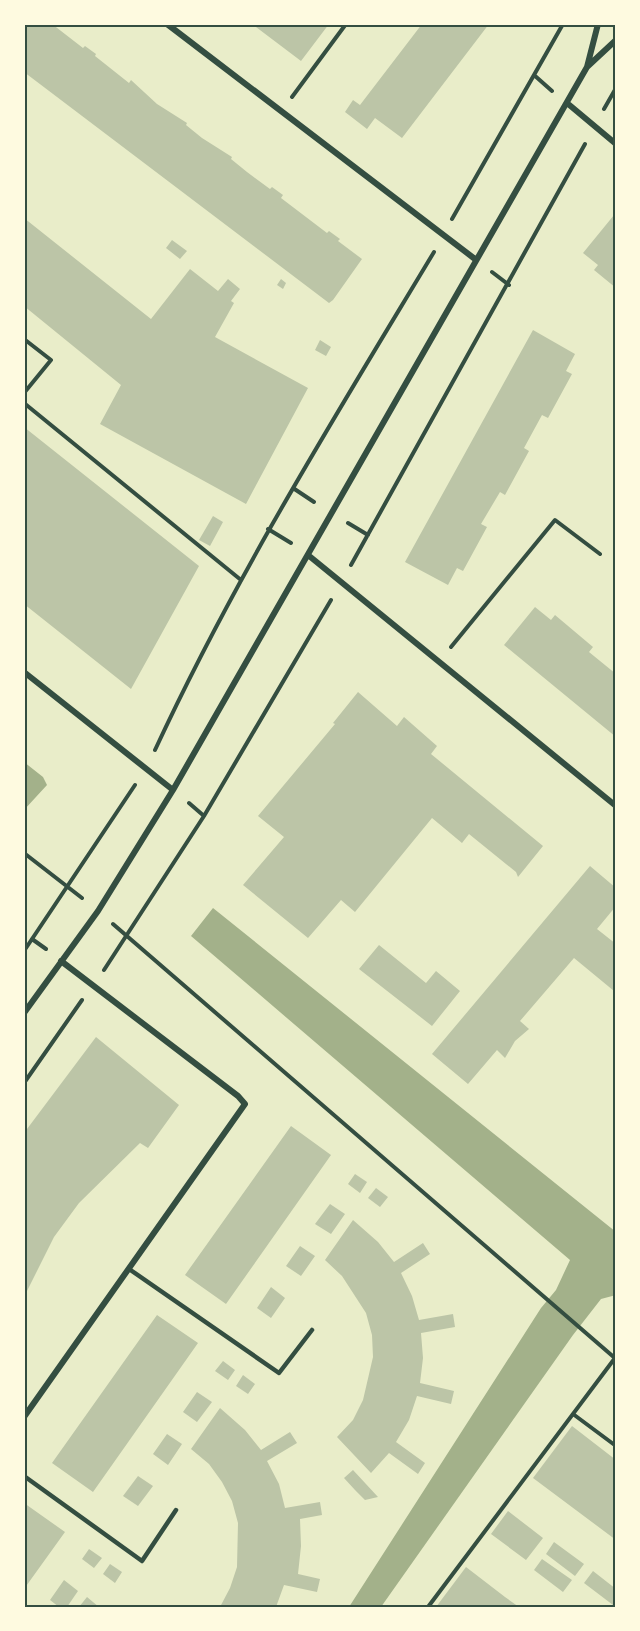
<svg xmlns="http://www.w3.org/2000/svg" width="640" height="1631" font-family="'Source Sans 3',sans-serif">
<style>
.water{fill:#a3b18a}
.building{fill:#bcc5a7}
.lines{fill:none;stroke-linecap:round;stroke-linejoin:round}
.path{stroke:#344e41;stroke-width:4}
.service{stroke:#344e41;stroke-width:4.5}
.minor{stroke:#344e41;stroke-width:6}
.neatline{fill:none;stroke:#344e41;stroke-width:2}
</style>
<rect width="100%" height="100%" fill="#e9edc9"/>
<path class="water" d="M24,762L43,777L47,785L24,810Z
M213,908L616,1232V1295L601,1299L573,1335L381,1607H349L541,1308L556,1290L570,1260L191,936Z"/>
<path class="building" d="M24,24H52L83,48L85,46L96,54L95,56L129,83L131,80L157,104L187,123L186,125L202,138L232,157L231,159L247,172L270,189L272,187L283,195L281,198L327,233L329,231L340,239L338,241L362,259L333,300L329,303L24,72Z
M252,24H329L301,61Z
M422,24H489L402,138L375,118L367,129L345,112L353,100L360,105Z
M614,215L616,216V288L594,270L598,265L583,253Z
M24,218L151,319L190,269L218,291L228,279L240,289L231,301L234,303L215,337L308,388L246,504L100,424L121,385L24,306Z
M172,240L187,251L180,259L166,248Z
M281,279L286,283L283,289L277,285Z
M533,330L575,354L566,371L572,374L548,418L542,415L524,448L529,451L505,495L500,492L481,524L487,527L463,571L457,568L448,585L405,562Z
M320,340L331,347L326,356L315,350Z
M24,427L199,566L131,689L24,604Z
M213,516L223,522L210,546L199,540Z
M535,607L551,620L555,615L593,647L589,652L616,674V737L504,645Z
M358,692L397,726L404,717L437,746L431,754L543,846L518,877L516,872L469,834L462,843L432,818L355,912L341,900L308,938L243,885L284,837L258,816L335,724L333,723Z
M590,866L616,888V906L597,929L616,944V989L614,991L574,958L520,1021L529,1029L515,1041L505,1058L497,1050L468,1084L432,1054Z
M379,945L426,983L436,971L460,991L432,1026L359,969Z
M96,1037L179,1105L148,1148L140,1143L79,1203L54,1237L24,1297V1133Z
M291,1126L331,1155L226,1304L185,1275Z
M355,1174L367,1182L360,1193L348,1184Z
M376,1188L388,1197L380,1207L368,1198Z
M330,1204L345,1214L331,1234L315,1224Z
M353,1220L378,1242L394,1262L423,1243L430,1254L401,1273L412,1296L419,1320L453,1314L455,1327L421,1333L423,1358L420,1383L454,1391L451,1404L417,1396L409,1420L396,1442L425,1463L418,1474L389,1453L371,1473L337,1437L353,1420L363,1400L373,1357L372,1335L366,1313L342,1276L325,1260Z
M300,1246L315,1256L301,1276L286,1266Z
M271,1287L285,1298L271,1318L257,1308Z
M157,1315L198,1343L93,1492L52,1463Z
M223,1361L235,1370L228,1380L215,1371Z
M243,1375L255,1384L248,1394L236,1386Z
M197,1392L212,1402L197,1422L183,1412Z
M220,1408L245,1430L261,1450L290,1432L297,1443L267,1461L279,1484L285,1508L320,1502L322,1515L300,1519L301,1546L298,1574L320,1579L317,1592L284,1585L276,1607H220L230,1588L237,1567L238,1523L232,1501L222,1482L209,1464L191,1449Z
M572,1426L616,1460V1540L533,1478Z
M167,1434L182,1444L168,1465L153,1454Z
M353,1470L378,1497L365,1500L355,1490L344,1478Z
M138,1476L153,1486L138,1506L123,1496Z
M24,1503L65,1532L24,1589Z
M508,1511L543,1538L526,1560L491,1534Z
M554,1542L584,1564L575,1576L546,1554Z
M89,1549L102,1558L94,1568L82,1559Z
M542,1559L572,1580L563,1592L534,1570Z
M110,1564L122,1572L115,1583L103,1574Z
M466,1567L505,1597L519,1607H436Z
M593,1571L616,1589L613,1605L584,1583Z
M64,1580L78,1591L67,1607H59L50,1600Z
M87,1597L99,1607H79Z"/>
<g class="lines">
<path class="path" d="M534,75L552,91
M292,97L346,24
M604,109L616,88
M452,219L563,24
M492,272L509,285
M24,339L51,360L24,393
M24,403L241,580
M293,488L314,502
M348,523L368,535
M268,529L291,543
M351,565L585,144
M451,647L555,520L600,554
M155,750C235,577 336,415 434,252
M189,803L204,816
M24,853L82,898
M113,924L616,1359
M32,939L46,949
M24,951L135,785
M104,970L204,816L331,600
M24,1083L82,1000
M573,1414L616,1446
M428,1607L615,1358"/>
<path class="service" d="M129,1269L279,1373L312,1330
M24,1476L142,1561L176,1510"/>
<path class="minor" d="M167,24L475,259
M587,67L616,40
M567,103L616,144
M308,555L616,806
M24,672L173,790
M24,1013L98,911L173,790L587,67L598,24
M24,1417L245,1104L238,1096L61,961"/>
</g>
<rect width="640" height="1631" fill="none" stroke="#fefae0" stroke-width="51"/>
<rect x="26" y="26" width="588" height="1580" class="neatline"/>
</svg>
